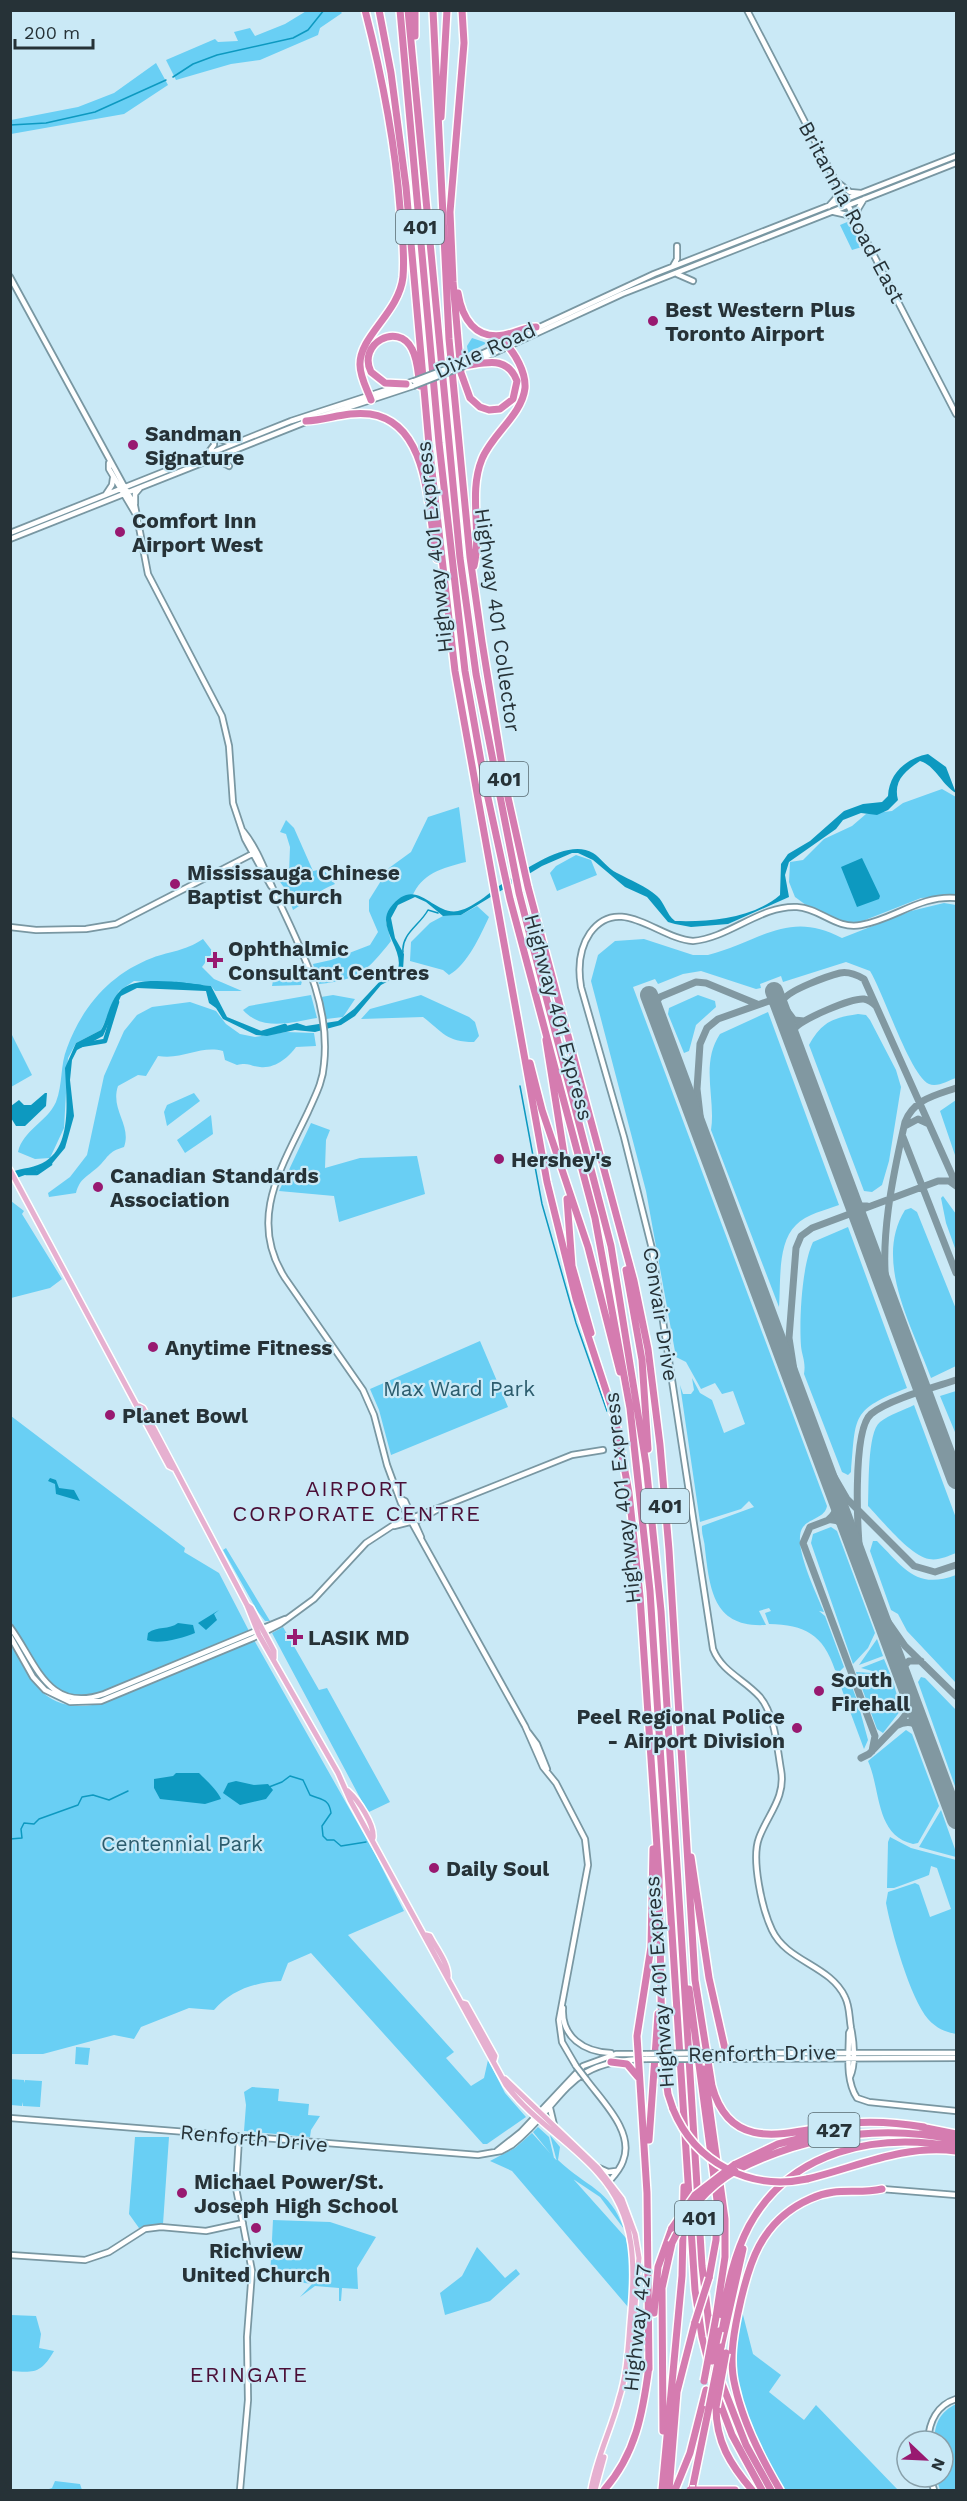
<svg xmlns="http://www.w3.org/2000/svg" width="967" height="2501" font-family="'Work Sans',sans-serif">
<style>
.green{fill:#69cff4}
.water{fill:#0d99c0}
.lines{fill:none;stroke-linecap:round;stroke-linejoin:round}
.stream{stroke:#0d99c0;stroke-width:1.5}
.river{stroke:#0d99c0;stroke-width:4.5}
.taxiway{stroke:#8198a1;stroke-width:7}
.runway{stroke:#8198a1;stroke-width:18}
.secondary-casing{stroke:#7997a2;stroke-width:8}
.primary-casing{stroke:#fff;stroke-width:8}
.highway-casing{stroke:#fff;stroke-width:10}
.secondary{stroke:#fff;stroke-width:4.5}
.primary{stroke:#e6b0d0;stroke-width:5}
.highway{stroke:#d57cb0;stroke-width:7}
.secondary-bridge-casing{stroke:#7997a2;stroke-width:8;stroke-linecap:butt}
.highway-bridge-casing{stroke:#fff;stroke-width:10;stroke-linecap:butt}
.secondary-bridge{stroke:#fff;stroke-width:4.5}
.highway-bridge{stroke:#d57cb0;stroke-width:7}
.poi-dot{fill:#981970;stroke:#cae9f6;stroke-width:2}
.labels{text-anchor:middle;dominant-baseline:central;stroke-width:4.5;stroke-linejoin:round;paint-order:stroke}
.shield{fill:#cae9f6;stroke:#576970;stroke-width:1.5}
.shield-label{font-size:20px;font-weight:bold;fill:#263237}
.street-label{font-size:21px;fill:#263237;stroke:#cae9f6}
.poi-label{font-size:21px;font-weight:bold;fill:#263237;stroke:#cae9f6;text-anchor:start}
.park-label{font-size:21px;fill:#2c5c6d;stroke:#cae9f6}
.neighbourhood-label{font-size:22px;letter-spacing:1.5px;fill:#4b0f37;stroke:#cae9f6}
</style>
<rect width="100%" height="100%" fill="#cae9f6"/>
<path class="green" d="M308,10L340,11L342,13L320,28L318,35L260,60L231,64L176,80L166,60L215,39L218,42L238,41L234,32L250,28L255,36L285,24Z
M156,63L168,85L124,114L11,134V120L78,107L114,93Z
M852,220L865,246L852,250L840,225Z
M472,338L487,343L468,353L467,346Z
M942,789L956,797V896L921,898L855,924L840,921L806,905L795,897L789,882L790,862L803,860L824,839L852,826L866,814L892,811L903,803Z
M459,807L466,862C442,868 422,873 412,897L398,900L386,922L391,941C367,971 359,980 319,984L313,964L331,960L370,945L378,932L369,911V900L389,868L411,852L428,817Z
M286,820L294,828L313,871L323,869L335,884C319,890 308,901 293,910L286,890L277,878L289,873L290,847L286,834L280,832Z
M576,855L591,860L597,875L557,891L550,873L556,866Z
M944,903L956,905V1078C949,1080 937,1088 929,1084C910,1075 884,994 870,971L846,962L783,982L781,976L760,984L761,988L756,989L701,971L683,974L658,984L655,979L633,987L827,1506C825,1518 810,1518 803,1527C791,1543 817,1594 824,1612L819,1611L825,1616L844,1667L839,1672L835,1670C823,1634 805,1625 769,1624L765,1613L771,1611L769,1608L759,1611L766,1625C714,1628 710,1591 705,1549C705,1541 701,1534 702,1526L754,1507L749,1501L741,1509L700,1522L680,1385L683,1394H691L694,1390L692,1378L700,1393L712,1400L724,1433L745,1424L733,1391L722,1394L715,1383L701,1389L686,1362L676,1357L646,1191L591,981L598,955L615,941L644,939L693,955H708C760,942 788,909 842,938L911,911Z
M477,906L489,917C480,936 468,964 449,975L443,970L410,961L411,942L430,923L443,916L461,915Z
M203,939L213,952L202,967L214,979L242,991H215L211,986L134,981L119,991L101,1030L76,1043L68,1058L64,1128L50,1158L35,1159L18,1152C23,1130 47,1122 56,1102C63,1084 60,1065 67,1048C82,1007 110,974 152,958C173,950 183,952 203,939Z
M306,965L301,985L272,986L273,981Z
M311,995L317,1018C292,1022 263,1032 243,1010L249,1006Z
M333,995L355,999L343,1017L326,1019L321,997Z
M421,995L469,1017L475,1022L479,1036L474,1042C446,1042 443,1032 423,1017L361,1019L370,1009Z
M698,995L715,1001L716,1007L696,1025L689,1051L684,1053L668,1014L669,1008Z
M190,1002L216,1011L226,1024L240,1034L255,1037L286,1032L314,1033L316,1046L296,1047C289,1057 275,1069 260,1067C250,1066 248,1062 237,1065L225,1060L223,1051C200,1045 184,1060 158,1056L146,1076L138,1075L118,1086C110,1110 132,1125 124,1147C107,1152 109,1157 98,1167C87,1177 80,1178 76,1193L49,1197L48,1193L70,1177L87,1155L104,1076L124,1031L137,1015L152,1007Z
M768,1012L839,1205C826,1210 806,1214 796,1225C777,1243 781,1283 779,1307L711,1130C716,1099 700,1064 720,1034Z
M858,1014L866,1015L870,1020L896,1070L901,1087L889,1161L882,1185L872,1192L864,1191L809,1045C822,1022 832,1018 858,1014Z
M10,1031L32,1075L11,1087Z
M194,1093L200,1101L167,1126L164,1112L167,1105Z
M956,1100V1158L940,1111Z
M211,1115L213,1134L185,1153L177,1140Z
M311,1123L330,1130L326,1140L325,1168L360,1158L417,1156L425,1194L339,1222L334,1196L279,1191Z
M943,1196L956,1214V1251L946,1223L941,1198Z
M11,1201L24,1211L22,1214L62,1279L50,1288L11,1298Z
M911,1208L917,1212L956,1309V1366L931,1378C913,1328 873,1261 905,1210Z
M848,1227L907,1388C851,1410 856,1415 851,1472L848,1475L842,1472L804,1374C806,1362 802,1356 801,1346C799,1319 802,1265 813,1242Z
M480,1341L508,1407L391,1455L379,1410L370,1389Z
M956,1391V1432H955L940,1396Z
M914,1405L956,1518V1553C948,1556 938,1561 929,1559C910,1556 881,1519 868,1506C869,1489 867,1432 880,1422C889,1415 904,1410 914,1405Z
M11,1416L185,1548L184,1552L219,1573L249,1631L94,1695L84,1696L64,1693L47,1682L11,1622Z
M831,1527L837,1531L875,1633L868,1648L853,1664L811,1543L813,1534Z
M873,1541H877C904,1568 916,1590 956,1575V1683L907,1631L898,1614L891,1610L870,1551Z
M226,1548L270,1621H265L258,1612L223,1550Z
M283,1627L319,1690L327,1688L390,1802L369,1812L366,1809L272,1633Z
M877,1639L883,1656L859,1665Z
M254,1640L375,1854L404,1911L348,1935L454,2052L446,2058L471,2086L484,2078L488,2060L505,2093L526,2117L487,2144H483L311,1953L288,1963L281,1981C256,1982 231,1990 214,2010L189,2008L141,2027L134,2039L114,2035L43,2054H11V1643C33,1688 50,1717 107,1702Z
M884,1659L891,1676L861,1668Z
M856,1672L872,1673L893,1681L901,1710L883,1733L877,1729Z
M842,1674L848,1676L858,1703L853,1701L854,1705L859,1707L868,1740L864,1749L838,1679Z
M921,1677L925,1678L956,1710V1789L918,1682Z
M906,1730L912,1734L939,1806L918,1843L913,1844C875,1835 881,1790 868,1761Z
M941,1810L956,1852V1857L919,1847Z
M890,1837L911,1848L956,1860V2034C945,2032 936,2028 928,2019C910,1998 891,1930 886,1903L888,1892L915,1883L919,1885L930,1917L951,1909L937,1868L931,1866L929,1875L924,1877L894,1888H887L888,1842Z
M76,2047L90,2048L88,2065L75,2064Z
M10,2079L24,2080V2083L25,2080L42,2081L40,2107L23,2106V2102L22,2106L11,2105Z
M252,2087L279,2089L278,2101L309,2104L308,2115L320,2116L311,2130L310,2137L244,2131L246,2105L244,2092Z
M538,2127L549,2137L554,2158L533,2132Z
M532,2133L626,2238L630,2257V2291L632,2275C629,2315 629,2360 617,2404L627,2343L629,2305L628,2307L512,2171L490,2161L515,2148Z
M550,2135L560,2147L558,2160C586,2187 610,2189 624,2229L600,2197L573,2179L557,2162Z
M135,2137H169L163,2224L139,2228L129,2214Z
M273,2220L330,2222L376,2237L357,2268L358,2289L342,2288L341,2301H339V2288L315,2286L300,2297L312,2284L270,2278Z
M477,2247L505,2278L516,2269L520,2274L490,2301L445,2315L440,2293L462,2276Z
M742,2311L753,2354L781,2375L769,2392L804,2420L816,2405L898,2490H782C748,2429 725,2380 742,2311Z
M11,2315L36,2316L41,2334L39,2348L54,2351C41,2373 35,2373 11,2371Z
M956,2404V2490H940L936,2477H943V2441H934C935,2423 940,2412 956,2404Z
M55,2481L80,2484L82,2490H46L52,2488Z"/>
<path class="water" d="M928,754L946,767L956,793C942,785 935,765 920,761C905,771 893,781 898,800L888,810L877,815L861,813L843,820L836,829L789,862L785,875L789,897L728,924L691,927L675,924L668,922L647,897L625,887L593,860L578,853H572L542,866L461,915L443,916L426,902L415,897L398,905L391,918L395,938L404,954L403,970L398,976L381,985L355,1016L341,1025L315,1032L295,1030L267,1036L256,1035L223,1019L216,1008L209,1003L206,991L137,988L121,996L103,1036L77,1050L72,1060L70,1080L74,1116L65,1148L50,1166L11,1180V1172C22,1168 36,1168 46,1161C73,1144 66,1095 65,1068L76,1043L101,1030C108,1018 109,1003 119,992C135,973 188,984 211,986L227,1017L264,1032L297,1023L306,1026L338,1021L354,1009L382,979L398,969C404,949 376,927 390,908C416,873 433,916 458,911C476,907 493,889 508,880C528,868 569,838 593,853C601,858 607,868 617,873C630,880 646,886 657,896C665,903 666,914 675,921C710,922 752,919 780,895L781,864L788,854L810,841L844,811L863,804L882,802L888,796C889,773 907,758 928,754Z
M862,858L880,896L879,899L857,907L841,867Z
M45,1093H47L46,1106L25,1126H16L11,1118V1106L19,1100L24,1105H31Z
M50,1478L56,1480L59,1488L74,1490L80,1501L56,1494L55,1484L48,1481Z
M219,1610L214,1614L217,1620L206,1630L198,1623Z
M178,1623L193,1625L195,1633C183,1638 158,1645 147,1640L148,1633C157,1626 169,1630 178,1623Z
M176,1773H199C205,1779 218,1791 221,1799L205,1804L160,1799L154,1788V1779L173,1776Z
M236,1781L254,1785L268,1784L273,1790L266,1799L240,1805L223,1793L228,1783Z"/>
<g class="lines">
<path class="stream" d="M173,77L193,64L217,55L293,38L308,30L324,10
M10,125L46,123L95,112L166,80
M403,952C401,934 420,925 428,910L438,913
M520,1086L542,1204L576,1323L607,1411
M269,1787L282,1782L290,1776L303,1780L310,1795C321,1800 329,1798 331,1813L322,1826L323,1836L327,1840H334L341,1846L366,1842
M10,1839L22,1838L21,1829L24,1823L34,1824L39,1819L78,1805L82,1797L93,1795L109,1800L128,1791"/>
<path class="river" d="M176,984L201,987
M262,1033L285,1026
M81,1045L105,1041L117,1002
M26,1173H37L50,1164"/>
<path class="taxiway" d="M782,1012L783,1000C789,990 828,976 840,973C849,971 857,975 864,979L956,1184
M657,1017L656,1002L660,997L696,982L706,983L757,1004
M792,1041L794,1029C802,1019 851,998 864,999C869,1000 872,1002 876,1006
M905,1126L918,1119L929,1124
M903,1137L956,1273
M703,1141L697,1089L700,1044L707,1028L718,1019L769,1001L782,1004L794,1020L804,1021
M851,1199L860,1206H867
M888,1298C878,1244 893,1175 905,1122C914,1099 936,1095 956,1088
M798,1396L789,1338L796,1248L801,1236L812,1228L938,1181H949L956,1186
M818,1449L847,1499L914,1566L935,1572L956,1565
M950,1464L956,1477
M828,1476C834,1492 844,1508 828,1520C847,1518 850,1536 856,1552
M847,1513L810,1527L803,1543L875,1736L872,1751
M861,1563C857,1537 852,1430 871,1414C887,1400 935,1387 956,1380
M877,1606L905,1646L956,1696
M902,1675C912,1700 917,1705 896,1726C920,1713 926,1738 932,1755
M903,1675L905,1665L909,1661H921
M861,1758L869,1754L896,1726
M953,1810L956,1816"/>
<path class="runway" d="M774,991L956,1480
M649,995L956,1820"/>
<g class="secondary-casing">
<path id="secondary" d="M747,10L956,414
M837,182L850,192L861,193
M829,206L836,198L837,187
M834,212L852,216
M856,222L858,209L864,199
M673,266L677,259V246
M677,274L693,281
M10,277L135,506L148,574L222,716L229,746L233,803L245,839L271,886
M464,362L654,274L956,156
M472,363L622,294L956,163
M319,417L413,386
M219,439L232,443
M208,453L214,445V437
M208,461H220L229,466
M109,463V469L135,513
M106,494L112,485L113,478
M135,504V494L140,488
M10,533L291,421L414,381
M10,539L308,421
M243,831C257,848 265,871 274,891C299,946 331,1001 324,1064C323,1082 315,1096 308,1112C282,1167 247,1219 285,1278L363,1390L374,1415L387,1465L401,1503L525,1726L543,1767L556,1783L585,1839L588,1865L559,2020L562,2042L576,2066
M10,927L36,930L86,929L116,924L254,853
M401,1499L405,1501L421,1537
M394,1526L418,1520L444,1506L572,1455L603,1450
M10,1627C36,1662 47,1714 104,1694L285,1619
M10,1636L33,1677L45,1690L70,1702L101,1701L253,1638L280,1624L314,1599L366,1543L395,1524L444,1506
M528,1732L537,1744L547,1769
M563,2008C561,2037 584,2052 611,2053
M851,2029L849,2033C849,2054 845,2080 857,2098L869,2102L956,2111
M713,2053H956
M714,2059L956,2058
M850,2077C856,2064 854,2042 851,2028C849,2017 850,2007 845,1997C830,1965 787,1962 772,1930C762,1909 751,1859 759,1838C768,1814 786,1797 781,1770C777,1747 775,1715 760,1697C744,1679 722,1672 713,1649L652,1249L624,1137L581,987C578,969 579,949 590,933C619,893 659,939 693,941C729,938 761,905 797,907C820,908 836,930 861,925C895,919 920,895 956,898
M586,2079C602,2101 635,2132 623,2161C620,2170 613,2177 607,2184
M550,2108L554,2125
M10,2118L478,2155L501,2151L512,2145C567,2100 564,2060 647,2059
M239,2137L236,2188L252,2271L247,2337L248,2400L240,2490
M497,2151L521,2132L583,2066L616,2054H647
M599,2168L608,2172L616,2171
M882,2189L956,2195
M10,2255L85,2260L109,2252L145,2229L161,2227L206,2231L243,2223
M928,2441C929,2422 937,2405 956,2399
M930,2477L934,2490"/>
</g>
<g class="primary-casing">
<path id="primary" d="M10,1170L169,1466L173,1468
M139,1406L143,1408L247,1605L259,1635L338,1773L350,1800L506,2085C532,2120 570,2141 598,2173C638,2217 635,2268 630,2323C628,2349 627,2374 619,2399C611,2430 596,2459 591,2490
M247,1605L251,1608L274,1651V1658
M348,1791C358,1800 375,1825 373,1838
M426,1935L430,1936C436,1948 449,1964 448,1977
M462,2003L466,2004L495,2056L494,2060
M505,2079L598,2168L622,2199L635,2234L639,2258L632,2341
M595,2490L604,2457"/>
</g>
<g class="highway-casing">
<path id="highway" d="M365,10C382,76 395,141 400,208C402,231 405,254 403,277C399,313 359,336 360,365C360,377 367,389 371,400
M379,10L391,73L406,187L429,445L455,671L547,1182L576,1299L615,1418L629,1493L640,1596L659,1877L662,2049L668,2094L673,2109
M400,10L439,443L465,671L485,784L510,899L595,1218L630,1408L650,1591L695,2290L702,2337L714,2385
M408,10L460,558L476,674L519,893L611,1246L646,1464L661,1611L702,2266L711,2341
M433,10L449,339L470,557L482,642L505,784L528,887L634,1281L648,1349L660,1445L669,1550L695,1980L712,2086C732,2160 797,2128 851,2123C876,2121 900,2123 924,2127
M462,10L464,43L450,212L453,282L461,373L470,398L480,407L489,410L500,409L513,399L517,381C507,355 486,363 464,366
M415,36V10
M441,117L447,10
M458,293C462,318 475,340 504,335C515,333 525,327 536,327
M406,384L385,383L371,372C357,344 398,321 412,349C418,360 418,374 420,386
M306,421C328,420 347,411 370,414C431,423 427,512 437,559
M474,566C482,531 468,493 482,459C492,434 522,415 525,388C526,372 515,353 504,342
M546,1040L565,1160
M530,1063L542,1110L588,1247L620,1372
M567,1199L572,1266L591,1333
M626,1270L642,1360L648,1449
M691,1857L709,1978L727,2058
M689,1989L717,2200L716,2240L709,2278
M611,2062L627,2064L638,2077
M704,2069L725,2219V2257L716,2317
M921,2127L956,2134
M649,2140L658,2014
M734,2165L778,2144L838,2129
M737,2170C807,2135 880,2124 956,2140
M807,2179C857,2167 904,2144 956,2151
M654,2313L658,2267L672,2228
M719,2331C726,2296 732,2258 749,2226C790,2150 877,2132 956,2147
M721,2347L743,2249
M649,2369L647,2193L637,2036L651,1947L653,1849
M721,2381L746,2445L771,2490
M717,2395L732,2435L762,2490
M716,2407C716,2442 730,2464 752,2490
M663,2431L662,2288L672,2243
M604,2490C636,2454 643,2412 649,2366
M662,2490L682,2276L684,2187
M669,2490L677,2392L695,2322
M675,2490L690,2453L706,2390
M692,2490L709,2407
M695,2490H735
M780,2490C761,2458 743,2423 735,2386C729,2362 733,2337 738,2313C748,2265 760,2221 810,2199C838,2186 856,2195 882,2189"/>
</g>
<use href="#secondary" class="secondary"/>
<use href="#primary" class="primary"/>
<use href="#highway" class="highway"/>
<g class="secondary-bridge-casing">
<path id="secondary-bridge" d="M414,381L464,362
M413,386L464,366
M647,2054L713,2053
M647,2059H714
M576,2066L586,2079"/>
</g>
<g class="highway-bridge-casing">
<path id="highway-bridge" d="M673,2109C695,2163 750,2191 807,2179
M672,2228L695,2195L734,2165
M672,2243C686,2213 706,2188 735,2171
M695,2322L709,2278
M712,2361L719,2331
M704,2381L716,2317
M709,2407L721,2347
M716,2407L726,2353
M690,2490H695"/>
</g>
<use href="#secondary-bridge" class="secondary-bridge"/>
<use href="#highway-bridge" class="highway-bridge"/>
</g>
<g class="poi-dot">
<circle cx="653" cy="321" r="6"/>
<circle cx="133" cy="445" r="6"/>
<circle cx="120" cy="532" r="6"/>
<circle cx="175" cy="884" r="6"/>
<path d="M212 951h6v6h6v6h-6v6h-6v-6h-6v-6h6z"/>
<circle cx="499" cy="1159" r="6"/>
<circle cx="98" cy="1187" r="6"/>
<circle cx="153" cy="1347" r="6"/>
<circle cx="110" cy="1415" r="6"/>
<path d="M292 1628h6v6h6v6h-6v6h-6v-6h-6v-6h6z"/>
<circle cx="819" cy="1691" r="6"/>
<circle cx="797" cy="1728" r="6"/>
<circle cx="434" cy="1868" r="6"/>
<circle cx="182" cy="2193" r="6"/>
<circle cx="256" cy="2228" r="6"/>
</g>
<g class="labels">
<g class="shield">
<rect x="396" y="210" width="48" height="34" rx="4.5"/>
<rect x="480" y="762" width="48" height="34" rx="4.5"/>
<rect x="641" y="1489" width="48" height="34" rx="4.5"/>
<rect x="808.5" y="2113" width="51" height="34" rx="4.5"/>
<rect x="675" y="2201" width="48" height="34" rx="4.5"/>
</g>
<g class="shield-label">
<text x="420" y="227">401</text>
<text x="504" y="779">401</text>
<text x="665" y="1506">401</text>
<text x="834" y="2130">427</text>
<text x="699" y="2218">401</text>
</g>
<g class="street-label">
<text transform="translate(852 212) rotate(62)">Britannia Road East</text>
<text transform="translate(485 350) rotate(-24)">Dixie Road</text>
<text transform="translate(434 547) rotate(-96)">Highway 401 Express</text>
<text transform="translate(498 620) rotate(82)">Highway 401 Collector</text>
<text transform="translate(559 1017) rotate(75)">Highway 401 Express</text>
<text transform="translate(661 1314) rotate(81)">Convair Drive</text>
<text transform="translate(622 1498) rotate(-96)">Highway 401 Express</text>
<text transform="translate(659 1982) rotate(-94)">Highway 401 Express</text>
<text transform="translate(762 2053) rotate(-1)">Renforth Drive</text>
<text transform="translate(254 2138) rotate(5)">Renforth Drive</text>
<text transform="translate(637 2328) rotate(-84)">Highway 427</text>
</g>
<g class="poi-label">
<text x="665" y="309">Best Western Plus<tspan x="665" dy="24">Toronto Airport</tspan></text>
<text x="145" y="433">Sandman<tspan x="145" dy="24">Signature</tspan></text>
<text x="132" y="520">Comfort Inn<tspan x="132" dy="24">Airport West</tspan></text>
<text x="187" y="872">Mississauga Chinese<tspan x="187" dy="24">Baptist Church</tspan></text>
<text x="228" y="948">Ophthalmic<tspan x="228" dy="24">Consultant Centres</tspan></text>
<text x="511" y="1159">Hershey's</text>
<text x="110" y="1175">Canadian Standards<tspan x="110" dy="24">Association</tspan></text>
<text x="165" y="1347">Anytime Fitness</text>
<text x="122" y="1415">Planet Bowl</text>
<text x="308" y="1637">LASIK MD</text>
<text x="831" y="1679">South<tspan x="831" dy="24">Firehall</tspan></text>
<text x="785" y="1716" text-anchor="end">Peel Regional Police<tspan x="785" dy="24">- Airport Division</tspan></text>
<text x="446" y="1868">Daily Soul</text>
<text x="194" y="2181">Michael Power/St.<tspan x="194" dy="24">Joseph High School</tspan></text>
<text x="256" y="2250" text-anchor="middle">Richview<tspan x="256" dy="24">United Church</tspan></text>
</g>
<g class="park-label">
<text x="459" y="1388">Max Ward Park</text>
<text x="182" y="1843">Centennial Park</text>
</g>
<g class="neighbourhood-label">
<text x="357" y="1488">AIRPORT<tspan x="357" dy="25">CORPORATE CENTRE</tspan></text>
<text x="249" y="2374">ERINGATE</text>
</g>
</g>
<rect width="967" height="2501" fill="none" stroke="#263237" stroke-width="24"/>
<g transform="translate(925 2459) rotate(113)"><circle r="28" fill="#cae9f6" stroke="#88a0aa" stroke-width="1.5"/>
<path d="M0-4.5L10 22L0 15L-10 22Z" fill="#981970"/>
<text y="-9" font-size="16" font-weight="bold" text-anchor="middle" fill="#263237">N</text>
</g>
<path d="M15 39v9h78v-9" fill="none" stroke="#263237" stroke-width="3"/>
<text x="24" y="39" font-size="18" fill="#263237" stroke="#cae9f6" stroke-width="4.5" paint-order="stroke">200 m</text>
</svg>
